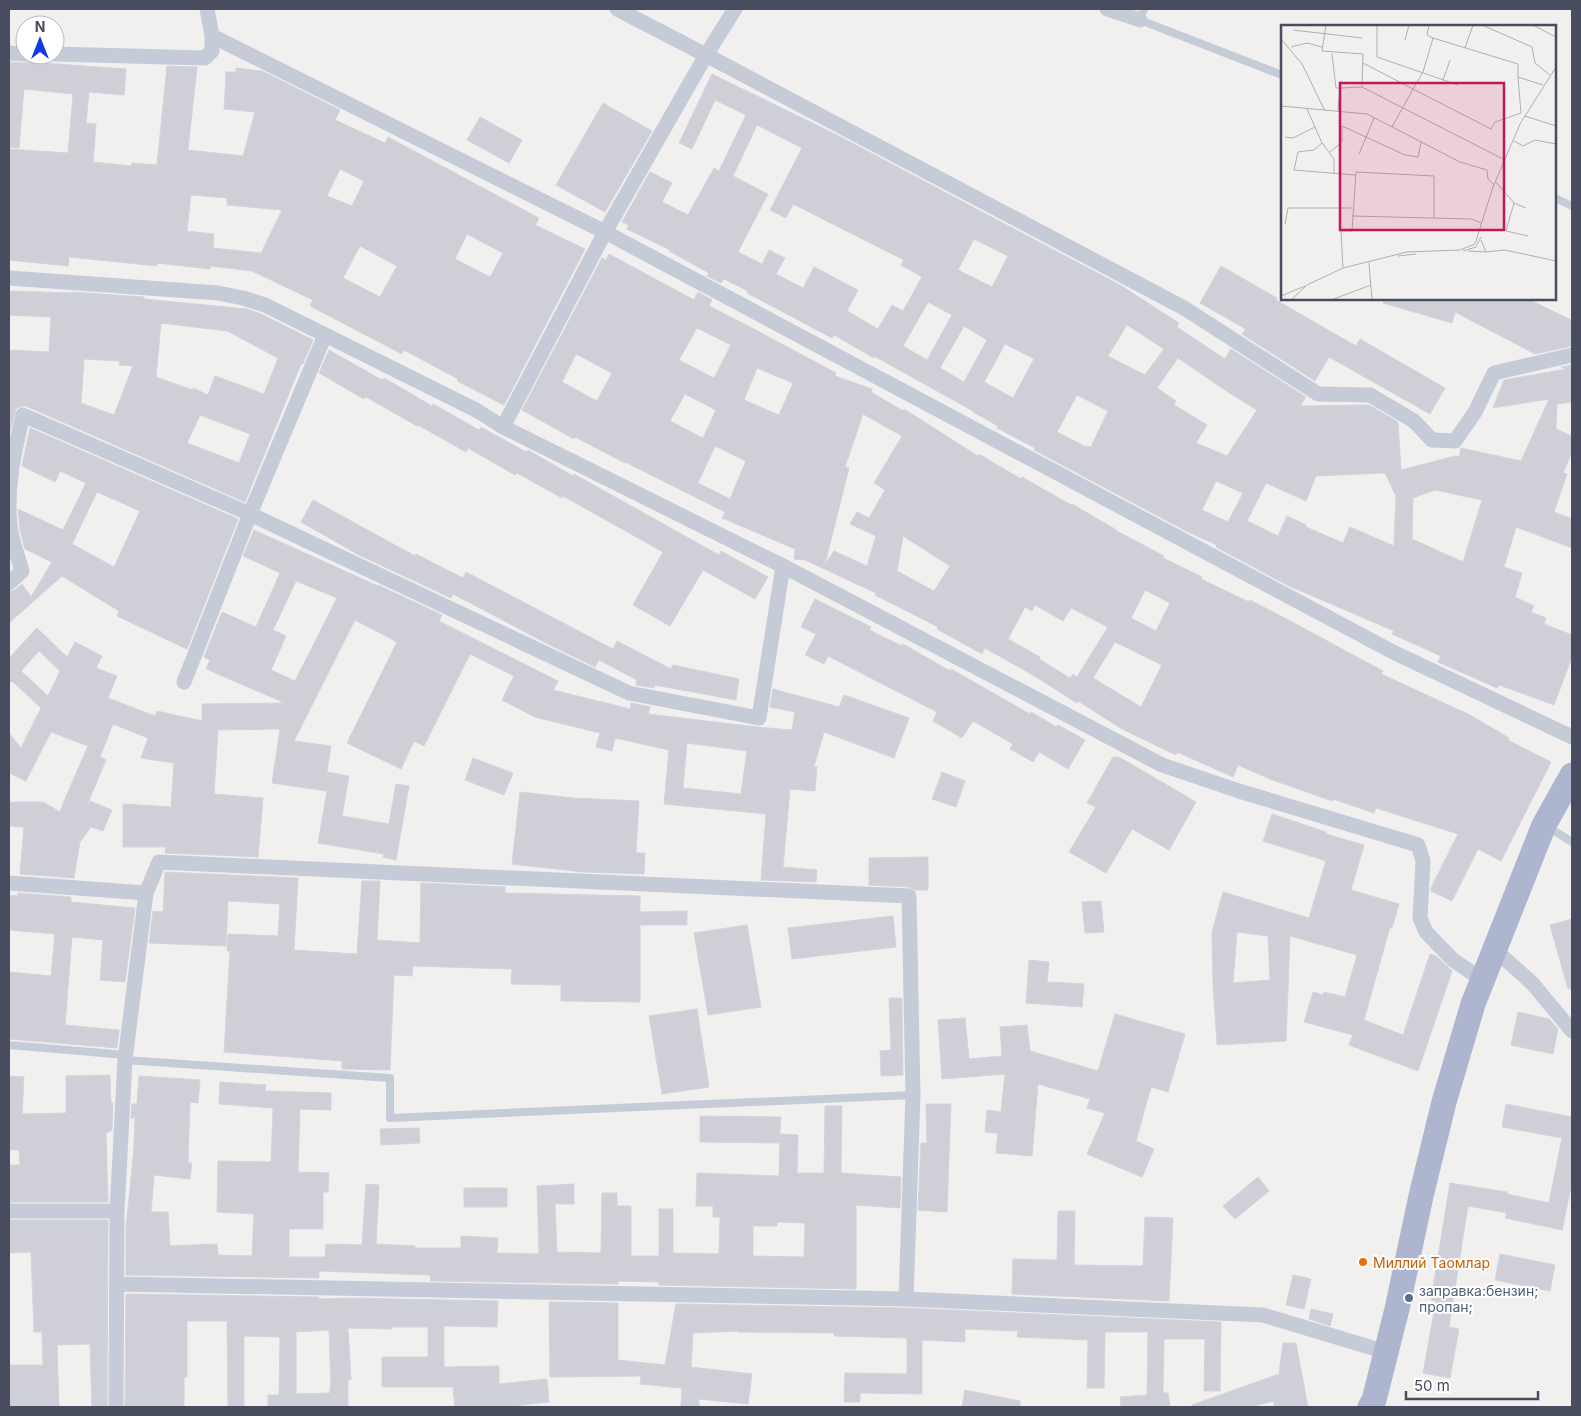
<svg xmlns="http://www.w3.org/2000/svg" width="1581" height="1416" font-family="Inter,sans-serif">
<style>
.building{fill:#cfd0d7;stroke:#d3d4db;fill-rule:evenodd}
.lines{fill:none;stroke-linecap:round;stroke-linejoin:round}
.service{stroke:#c6cbd8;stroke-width:8}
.minor{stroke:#c6cbd8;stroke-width:15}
.primary{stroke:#aeb6cf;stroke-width:25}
.food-dot{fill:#e8710a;stroke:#fff;stroke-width:2}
.service-dot{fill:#5c6f8a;stroke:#fff;stroke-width:2}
.labels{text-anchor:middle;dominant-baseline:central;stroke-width:4;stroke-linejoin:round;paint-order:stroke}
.food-label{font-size:14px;fill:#c56008;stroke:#fff;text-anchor:start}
.service-label{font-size:14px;fill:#4e5e75;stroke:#fff;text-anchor:start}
.inset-road{fill:none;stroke:#aeafb5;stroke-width:1}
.view{fill:#c2185b;fill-opacity:0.15;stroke:#c2185b;stroke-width:2.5}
.inset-edge{fill:none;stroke:#474d5e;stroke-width:2.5}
</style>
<rect width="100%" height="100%" fill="#f2f0ef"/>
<path class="building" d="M9,62L24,63L30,62L126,69L124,95L89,92L86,123L96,124L93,162L131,166L132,163L157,165L167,66L197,67L188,150L243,156L255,112L224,109L226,72H236V68L262,71L340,110L335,120L385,143L388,137L539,218L535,225L585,249L504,405L457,381L458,379L404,350L402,354L310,306L313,300L252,271L211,266L210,269L157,263V266L69,257L68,266L9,260V149L68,153L73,94L24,89L19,148L9,147ZM340,169L364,181L352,206L327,196ZM191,195L227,198V205L282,210L261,253L213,248L214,234L187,231ZM467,234L503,253L490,277L455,259ZM360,246L397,266L380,297L343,278Z
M712,74L837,135L1120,285L1179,323L1177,327L1225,359L1231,349L1306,397L1300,406L1369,405L1398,422L1401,470L1455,456L1459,457L1461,448L1521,461L1549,399L1493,408L1504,380L1566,369L1561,367L1572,365V402L1557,404L1556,429L1572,436V452L1563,473L1567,474L1554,512L1572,519V548L1516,527L1504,567L1522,573L1515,597L1534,606L1531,612L1546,618L1544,624L1572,635V657L1554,705L1499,685L1497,688L1438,662L1441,656L1392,634L1394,631L1287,585L1216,547L1217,545L1186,531L1034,450L1035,448L997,428L998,426L973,412V411L874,356V358L834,335L832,338L787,314L747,293L748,291L724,279L721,283L707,276L709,273L669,251L670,250L627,229L629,225L622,222L650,172L672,183L662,202L688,215L714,168L719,171L746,115L715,100L692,149L679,143ZM757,125L802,148L770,210L786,218L793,204L904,260L901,265L922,277L903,311L892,305L878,329L847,311L858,290L814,267L803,288L776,274L785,258L769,250L762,264L738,252L768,194L733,176ZM974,239L1008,256L992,287L958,270ZM928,302L952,315L927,360L903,346ZM1127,325L1164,349L1145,375L1108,356ZM964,326L987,340L964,382L940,368ZM1005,344L1034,359L1013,398L984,382ZM1178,358L1228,392L1257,410L1227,456L1196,443L1207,425L1174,405L1176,401L1157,388ZM1077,395L1108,411L1091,447L1087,446L1086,447L1057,432ZM1385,473L1396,496L1394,546L1350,527L1343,543L1306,527V525L1287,516L1278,536L1247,521L1266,483L1306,501L1316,476ZM1216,481L1243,493L1228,522L1202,510ZM1435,490L1482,500L1463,562L1412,539L1413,498Z
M603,103L652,131L605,212L556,185Z
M480,117L522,140L509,163L467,140Z
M609,254L694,300L698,292L712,300L709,306L754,329L836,373L835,376L872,389L871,392L903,411L904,409L978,456L979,454L1021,479L1022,477L1071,505L1072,504L1115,529V530L1164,556L1163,558L1202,577L1201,579L1249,602L1250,600L1279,615L1383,671L1381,674L1470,715L1509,738L1508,740L1551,762L1501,861L1478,849L1452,901L1431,891V888L1458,834L1376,808L1374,813L1333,799L1332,801L1270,779L1238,765L1233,777L1177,752L1176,755L1122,729L1078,701L1077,703L1036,677L985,648L982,654L937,629L938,627L875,595L876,593L805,560L794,559L795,549L722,518L725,512L625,462V463L575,437L574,439L522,410L602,258L606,260ZM697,328L731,345L714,378L679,360ZM576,354L612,373L597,401L562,382ZM757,368L793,383L779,415L744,400ZM685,394L716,410L703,438L670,421ZM863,414L902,436L874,483L885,490L869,518L857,512L850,524L876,536L867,566L834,551L825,564L849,468L845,467ZM715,446L746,461L730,499L698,483ZM903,536L950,566L934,591L897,571ZM1145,590L1170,603L1156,631L1131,618ZM1035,605L1063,621L1071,608L1108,627L1077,677L1073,674L1070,678L1039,659L1040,657L1008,639L1025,607L1032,611ZM1115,642L1162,665L1141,707L1093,678Z
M1221,266L1277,298L1276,300L1356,346L1360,339L1445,388L1430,414L1329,357L1315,381L1242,334L1246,329L1200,303Z
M9,291L72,293V292L144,297V299L247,309L261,314L313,340L303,364H301L245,502L26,406H21L16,409L9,435V350L49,352L51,317L9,315ZM161,323L227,331L278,358L264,394L215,376L208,395L193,388L192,390L156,377ZM84,359L120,361L119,365L133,366L114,415L81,403ZM200,415L250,434L239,463L187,443Z
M1384,299H1528L1571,320V346L1535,354L1455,312L1452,323L1383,303Z
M329,350L382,380L384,378L432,406L433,404L479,430L481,427L526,452L528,450L573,476L574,474L719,555L721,551L768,577L755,599L703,570L670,626L633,605L663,552L563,496L562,498L517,473L515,475L468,448L466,452L418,425L417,426L366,397L364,399L319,373Z
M30,428L238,519L187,649L117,616L119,611L62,576L9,623V592L15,590L22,584L31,597L52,562L25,549L20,530L18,509L63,530L86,483L60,471L55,482L22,466ZM97,492L140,511L114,567L72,544Z
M313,500L415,556L416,554L463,578L466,572L613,649L617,641L671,669L673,665L739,679L736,700L655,685L654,688L636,685L637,680L599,660L595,667L544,642L453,594L451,598L359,555L301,522Z
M254,530L378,586V585L442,615L439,621L558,681L553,690L630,709L631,703L650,707L648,714L757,727L792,730L795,712L770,707L773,689L839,707L844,695L909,718L894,758L824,732L814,767H817L815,791L790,789L783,867L817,870L816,882L761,880L766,814L664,804L669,750L615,738L612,751L596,747L600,733L535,717L502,700L514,676L470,654L424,746L414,741L401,769L347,743L397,642L355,620L294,741L331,746L327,772L349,776L342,816L389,824L396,784L409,786L396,860L383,857L384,854L318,843L327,791L272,783L280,729L218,730L214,794L263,798L258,857L165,853L166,847H123V804L171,807L174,763L141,758L148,738L113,724L100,757L106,760L88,803L89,804L90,801L112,810L103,831L91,827L80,842L74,878L20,874L24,827L9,826V802H43L60,812L64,801L66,802L64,801L88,746L51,732L26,781L9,773V733L21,748L41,708L12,681L9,684V658L37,628L67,657L75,642L102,656L96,668L117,676L108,698L155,716L157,711L202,721V704L285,703L206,669L210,660L204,657L222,612L256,627L280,573L243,556ZM296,581L337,598L295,681L271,670L286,636L273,630ZM39,651L60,671L48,696L21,671ZM687,743L747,751L741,794L683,788Z
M815,599L871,627L869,630L902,646L903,644L950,671L951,669L1030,714L1031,712L1057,727L1058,725L1085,740L1068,769L1039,752L1033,762L1010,749L1013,744L973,721L962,738L933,721L937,712L828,656L824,664L805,655L816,634L801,627Z
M1113,757H1119L1196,802L1169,850L1132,829L1106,873L1069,852L1096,807L1087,803Z
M473,758L513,773L504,795L465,780Z
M942,772L965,781L956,807L932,799Z
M520,792L573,798L639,801L636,853H645L644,874L583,872L512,864Z
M1272,814L1326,832V834L1364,845L1351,890L1399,904L1392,928L1390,927L1364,1020L1403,1035L1430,954L1436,956L1452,971L1418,1071L1349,1045L1353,1035L1304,1022L1313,992L1323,995L1324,992L1345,997L1357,955L1290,936L1286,1041L1217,1045L1213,984L1212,932L1223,892L1309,918L1326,861L1263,841ZM1237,932L1268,936L1270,980L1233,983Z
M928,857V890H916L909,887L869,885V858Z
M165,872L298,878L294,950L357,954L362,881H380L377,940L420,943L421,883L505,887V893L640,896V912L687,911V925H640V1002L561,1001V985L511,984L512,969L413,966L412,976L394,975L390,1070L342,1069V1061L224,1052L230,951H227L228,934L278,936L280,904L228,901L226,946L149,943L153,911L163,912Z
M18,893L71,897V902L135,908L125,982L100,980L103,940L72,937L65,1025L119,1030L117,1048L9,1039V972L51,976L55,934L9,930V895L18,896Z
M1101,901L1104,932L1085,933L1082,902Z
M893,916L896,947L792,959L788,928Z
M1572,919V988L1568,989L1550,925Z
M747,925L761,1007L708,1015L694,933Z
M1029,960L1049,962L1047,982L1084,984L1082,1007L1026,1003Z
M889,998H902L903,1075L881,1076L880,1051L891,1050Z
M697,1009L709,1087L662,1094L649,1016Z
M1518,1012L1549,1019L1558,1029L1553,1054L1511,1045Z
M1115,1014L1185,1034L1168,1092L1151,1087L1136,1141L1154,1149L1142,1177L1087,1154L1105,1113L1087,1108L1090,1099L1038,1084L1032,1156L996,1153L998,1133L985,1132L987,1110L1001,1112L1005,1074L942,1079L938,1020L965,1018L969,1059L1002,1056L1000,1027L1027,1025L1030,1051L1098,1071Z
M110,1075L111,1103H113L112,1130L106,1133L108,1202H9V1165H20L19,1150H9V1076L24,1077L22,1114L66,1113V1076Z
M139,1076L200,1080L198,1103L190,1102L188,1163H192L190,1179L154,1175L151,1212H168L170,1246L217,1244L218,1255L252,1256L254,1214L217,1212L218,1161L271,1162L273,1108L219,1104L220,1082L266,1085L265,1091L331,1093V1110L300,1109L298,1172L329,1173L328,1192H323V1229H289V1257H325L326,1244L362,1245L366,1184L379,1185L376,1244L415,1246L414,1248H461V1236L498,1238L497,1253L539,1254L537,1186L574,1184V1204H555L557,1252L601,1253L602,1193H617V1206H631V1256H659V1209H673V1253L719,1254L720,1217H713V1206H696L697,1173L779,1176L780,1134L798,1135L797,1173H824L825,1106H842L841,1173L901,1177L900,1208L856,1205V1289L659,1285V1282L618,1281V1284L431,1281L430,1275L319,1271V1278L126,1275V1228L134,1148L135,1116L131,1119L132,1104H137ZM777,1222L805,1223L804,1257L753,1256V1226H777Z
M926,1104H951L947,1212L918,1210L921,1143H927Z
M1506,1104L1572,1117V1182L1562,1230L1505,1218L1507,1213L1468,1206L1449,1327L1459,1329L1450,1378L1423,1373L1436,1301L1431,1300L1450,1183L1507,1192V1194L1549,1203L1562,1138L1502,1127Z
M700,1116L781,1117L779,1143L700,1142Z
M419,1128L420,1143L381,1145L380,1129Z
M1258,1177L1269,1191L1235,1219L1223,1206Z
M464,1188H507V1207H464Z
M1058,1211H1075L1074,1265L1143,1266L1145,1217L1173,1218L1169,1301L1012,1294L1013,1259L1057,1260Z
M9,1220H108L107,1407H92L90,1344L57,1345L59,1407H9V1365H43L42,1332H34L31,1252L9,1253Z
M1500,1254L1555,1265L1550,1291L1495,1280Z
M1293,1275L1311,1279L1304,1309L1286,1305Z
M126,1294L319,1297V1299L351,1298L498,1301L497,1327L444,1326V1367L499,1366V1384L547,1379L549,1402L504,1407H455L453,1387H382V1357H428V1327H392V1329L348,1328L351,1380H348V1407H268V1395H279L280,1337L244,1336V1407H228L227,1321H187V1377H184V1407H125ZM329,1330L331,1386H330V1393L296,1394V1332Z
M549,1302L618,1303V1360L665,1365L676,1304L906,1308L1221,1322L1220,1391H1204L1205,1339H1164L1163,1393H1168L1170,1407H1121L1120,1397L1147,1395L1148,1332H1105L1104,1388H1087L1088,1340L1017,1337L1018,1331L965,1329V1342L922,1340V1394L860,1393V1402H844L845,1373L907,1374V1338L834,1336V1333L738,1332V1331L693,1333L691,1367L752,1374L748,1404L699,1399V1407H681L682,1388L640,1384L641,1376L550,1377Z
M1311,1309L1333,1314L1330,1326L1309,1319Z
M1283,1343H1296L1308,1407H1274V1401L1250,1407H1192V1405L1279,1374Z
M965,1390L1020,1401V1407H962Z"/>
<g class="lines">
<path class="service" d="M1144,9L1140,20L1282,75
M1555,198L1572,206
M1548,827L1572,842
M9,1045L126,1055
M125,1060L390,1078V1118L913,1095"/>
<path class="minor" d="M617,9L706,55L735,9
M1107,9L1140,20
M212,36L605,232L1393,652L1572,737
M9,53L25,54
M55,54L205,58L212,51V36L207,9
M9,278L218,293L243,298L265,305L476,410L503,427L783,566L1162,765L1239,791L1418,845L1423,861L1420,918L1426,932L1453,960L1483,980
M503,427L605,232L706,55L1184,308L1318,394L1370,395L1414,421L1432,440L1455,441L1475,412L1494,373L1572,355
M9,583L22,571C18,557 12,541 10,526C6,488 14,452 23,415L250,514L629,693L759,718L783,566
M184,682L250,514L325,335
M9,883L146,893
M1495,950L1532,983L1572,1031
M9,1211H117
M117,1284L906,1299L1263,1315L1386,1352
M116,1407L117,1211L125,1060L146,893L159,862L909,896L913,1095L906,1299"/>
<path class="primary" d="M1370,1407L1374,1400L1397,1309L1421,1196L1444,1102L1473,1004L1544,825L1572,775"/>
</g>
<circle class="food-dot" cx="1363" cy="1262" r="5"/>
<circle class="service-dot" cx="1409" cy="1298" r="5"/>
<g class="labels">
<g class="food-label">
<text x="1373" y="1262">Миллий Таомлар</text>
</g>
<g class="service-label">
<text x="1419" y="1290">заправка:бензин;<tspan x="1419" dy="16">пропан;</tspan></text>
</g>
</g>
<g transform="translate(1281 25)">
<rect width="275" height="275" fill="#f2f0ef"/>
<path class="inset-road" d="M45,0L41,26L82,29L81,62M96,0V32L177,60M148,0L146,10L152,13L237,39V52L262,60M201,0L251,22L254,38L269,50M252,0L275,12M12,5L81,13M0,14L21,39L44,86M124,15L128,0M10,22L26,18L41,22M184,23L192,0M51,29L55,63H59L57,86M82,38L132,64L142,47L152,13M162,55L169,35M59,63L81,62L224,135M0,81L86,89L179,137L206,145L207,154L213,160M26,84L41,118L53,134V149M244,91L275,101M111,102L132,64L210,104L214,97L240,88L237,52M4,112L12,113L34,102M233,116L242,121L254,115L275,119M41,118L33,125L17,127L13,145L74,150M49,127L61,117V101L124,130L137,132L140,117M78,129L93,93M215,157L233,178L245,183M233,178L225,206L247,211M71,191L190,194L201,198M4,199L7,183H71M182,226L195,222L200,212M187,226L205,227L200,215M205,227L224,225L275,236M117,231L135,229M88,238L91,275M62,243L60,206H71L75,147L153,151V193M0,271L24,261M10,275L26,260L62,243L126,227L179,225L194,219L212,162L239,99L275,42M50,275L90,260"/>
<path class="view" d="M59,58H223V205H59Z"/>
<rect width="275" height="275" class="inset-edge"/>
</g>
<rect width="1581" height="1416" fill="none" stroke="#474d5e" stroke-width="20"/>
<g transform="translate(40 40)"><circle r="24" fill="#ffffff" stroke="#b5b8bf"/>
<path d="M0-4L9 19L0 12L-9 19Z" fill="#1339e8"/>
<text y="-8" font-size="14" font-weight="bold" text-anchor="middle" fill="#474d5e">N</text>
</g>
<path d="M1406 1391v8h132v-8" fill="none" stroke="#474d5e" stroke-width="2.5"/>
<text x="1414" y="1391" font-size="15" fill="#474d5e" stroke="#ffffff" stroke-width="4" paint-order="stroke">50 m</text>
</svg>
